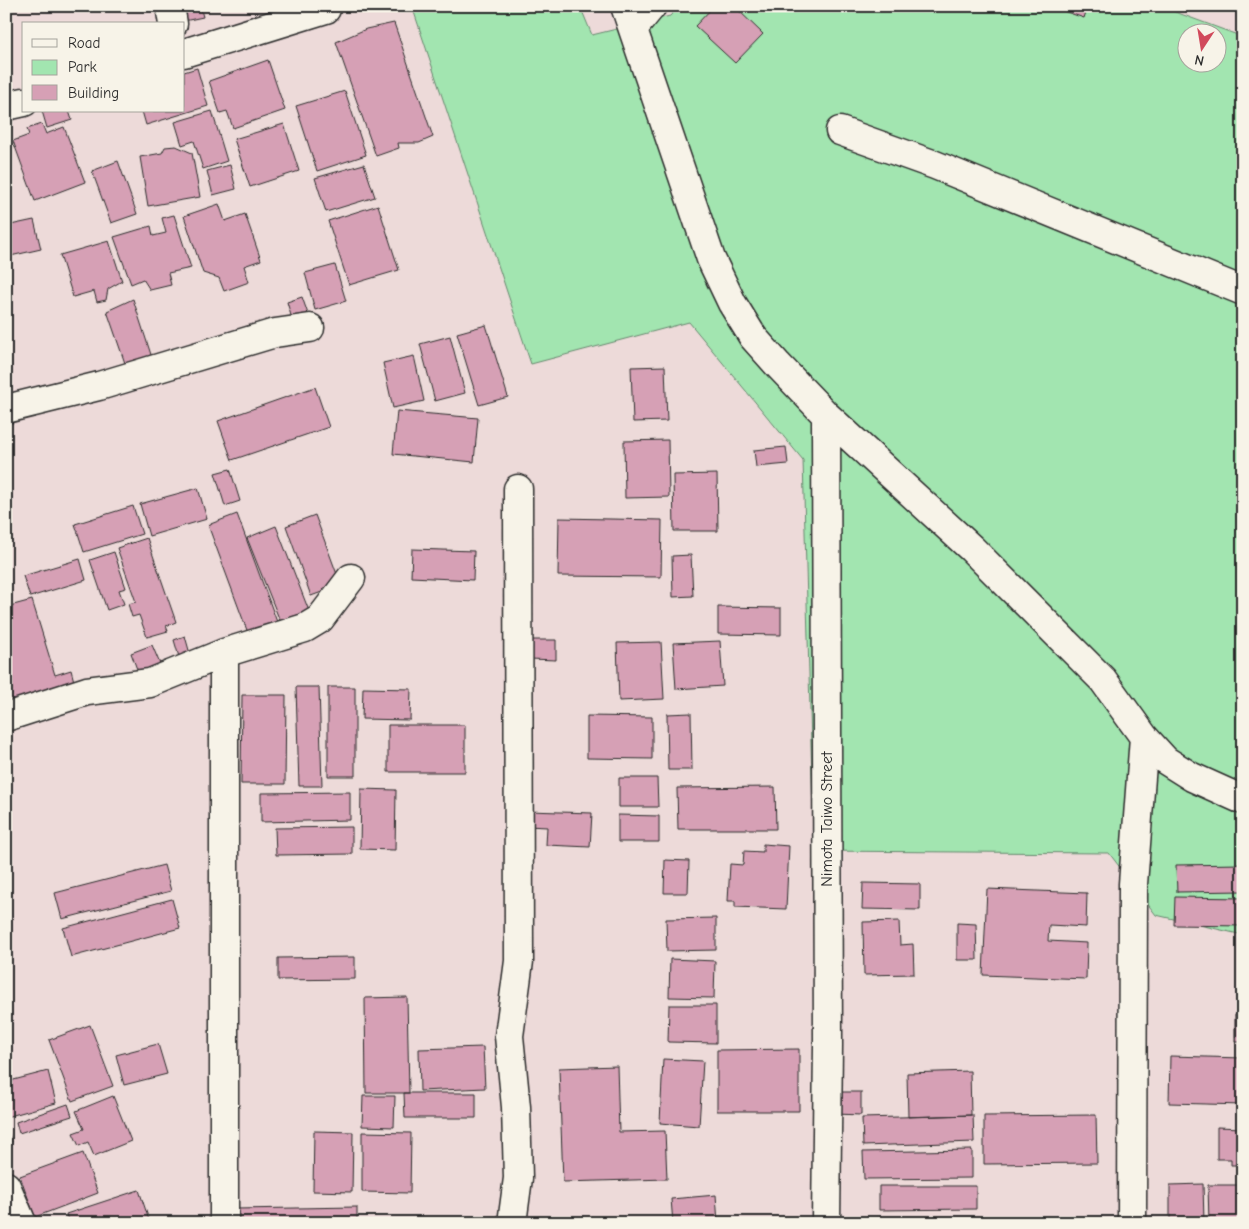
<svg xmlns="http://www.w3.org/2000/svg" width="1249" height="1229" font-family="'Comic Neue',sans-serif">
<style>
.green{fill:#a2e5b0;stroke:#66886e;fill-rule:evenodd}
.building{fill:#d6a0b5;stroke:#2b2b2b}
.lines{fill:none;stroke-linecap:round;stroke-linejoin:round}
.minor-casing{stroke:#2b2b2b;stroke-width:31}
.minor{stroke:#f7f3e8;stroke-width:28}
.labels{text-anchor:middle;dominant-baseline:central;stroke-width:5;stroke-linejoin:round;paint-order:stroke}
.street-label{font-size:16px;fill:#2b2b2b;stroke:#f7f3e8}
</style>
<rect width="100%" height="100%" fill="#eddad9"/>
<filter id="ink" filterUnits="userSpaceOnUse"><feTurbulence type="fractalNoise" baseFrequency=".02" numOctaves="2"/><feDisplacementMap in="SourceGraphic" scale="10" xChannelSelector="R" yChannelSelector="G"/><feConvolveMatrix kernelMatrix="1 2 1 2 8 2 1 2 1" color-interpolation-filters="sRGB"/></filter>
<g filter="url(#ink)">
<path class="green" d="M412,6H580L592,35L670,16L679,6H1159L1243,37V935L1156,915L1109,853L814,851L803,460L689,322L531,364ZM1186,32H1216V62H1186Z"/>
<path class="building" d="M181,6H200L203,17L184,21Z
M714,6H734L763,34L735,63L695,26Z
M1049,6H1088L1084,18Z
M394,23L433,137L419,143H398L399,148L376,156L336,42L366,29Z
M268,60L285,110L233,128L227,111L220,113L209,81Z
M197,68L208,106L146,125L142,111H184V72Z
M345,91L366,155L317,171L296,106Z
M42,111H69L72,120L47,128Z
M212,111L227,161L203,169L194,141L182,145L175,122Z
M42,124L46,134L64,127L85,182L35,201L13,141L29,135L27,129Z
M284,124L299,171L250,187L234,139Z
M176,146L192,153L200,197L148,206L140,157L162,153L165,147Z
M118,161L137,214L111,223L92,171Z
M364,164L375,197L326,212L315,178Z
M230,165L236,189L213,195L207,171Z
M219,204L225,221L245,214L261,260L244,266L249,282L224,291L219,278L203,273L184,216Z
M378,205L399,270L349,285L328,221Z
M174,215L191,268L168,273L171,285L150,290L143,279L131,284L114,237L151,226L153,236L166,233L162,218Z
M34,220L41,249L6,257V226Z
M109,241L122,281L108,289L106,300L97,302L94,291L73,297L60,255Z
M335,265L346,301L315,310L305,273Z
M302,297L308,314L292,319L287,302Z
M133,299L154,364L127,369L107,311Z
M486,325L508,397L479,405L457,333Z
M450,336L465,393L435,401L420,344Z
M414,356L424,401L393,408L383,363Z
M665,366L667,421L633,422L631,367Z
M315,387L329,427L232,460L218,421Z
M397,411L478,418L474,462L393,454Z
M668,440L669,497L625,498L624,441Z
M786,447L788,464L756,467L754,450Z
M230,469L240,501L225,506L215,473Z
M717,474L718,531H674L673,475Z
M198,488L207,519L149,536L140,504Z
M133,506L142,534L84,552L75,524Z
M237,514L277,622L248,633L208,525Z
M315,515L341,585L311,596L286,526Z
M559,518L662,520L661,577L558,576Z
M276,526L309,611L280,621L247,538Z
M147,538L176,622L166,626L168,631L147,637L139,615L132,617L128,604L136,602L117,548Z
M412,549L474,551L473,580L411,577Z
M114,552L126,588L119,590L124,604L107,610L90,560Z
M691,555L693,596L673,597L672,556Z
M80,559L86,580L30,597L23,576Z
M32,600L55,675L71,670L76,689L6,709V607Z
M718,607L781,608V635L718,634Z
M185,636L190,654L179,657L174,640Z
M531,640H556V660L530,659Z
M720,641L723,686L676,689L673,643Z
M661,642L664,699L619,701L617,643Z
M152,645L160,664L138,672L131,653Z
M296,687H319L322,786H299Z
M328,687H355V776H328Z
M363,688L411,689L410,720L362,719Z
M242,695H286L285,784H241Z
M691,713L692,770H668L667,714Z
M587,716L652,717V759L587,758Z
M388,725H465V772H388Z
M619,778H657L658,807H619Z
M775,787L776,829H678L677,788Z
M361,789L396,790L395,850L360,849Z
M350,792V820L261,822V793Z
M528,811L592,813L590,847L546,845L547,827L527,826Z
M618,815L659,816V842H618Z
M352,827V854L276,855L275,828Z
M763,844L789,846L786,909L735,907V901H728L730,864L743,865L744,851L763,852Z
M665,860L689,861L688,893H664Z
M1243,864V891L1177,892L1176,865Z
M164,865L171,891L62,919L55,893Z
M863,883L920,884V910L862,909Z
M987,889L1087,893L1086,927L1049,925L1048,941L1087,943L1086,979L983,975Z
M1175,897L1243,898V926L1174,925Z
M172,899L180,928L71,957L63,928Z
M716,918V950L667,951L666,919Z
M899,921L900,945L913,944L914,974L864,975L863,922Z
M957,923L976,924L977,960H957Z
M1241,934H1243V980H1240Z
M355,957V979L278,980V958Z
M670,959L715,961L714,998L669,997Z
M407,997L409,1093H366L365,998Z
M669,1005H716V1043L668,1042Z
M1235,1015H1243V1042H1235Z
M90,1025L113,1086L72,1101L49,1040Z
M158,1044L167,1074L124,1085L116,1055Z
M483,1047L485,1088L420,1091L419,1049Z
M799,1049V1111H717V1050Z
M1170,1056L1243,1058V1105L1169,1103Z
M663,1059L703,1061L699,1126L660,1123Z
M617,1066L619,1132L665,1131L667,1179L563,1182L559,1068Z
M48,1071L56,1103L6,1117V1082Z
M970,1071L971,1115L908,1117L907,1073Z
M836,1092H861V1115L836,1114Z
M404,1093H476V1118H405Z
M113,1096L131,1141L94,1156L88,1142L79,1146L73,1133L84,1129L76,1111Z
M363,1096H395L394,1127L362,1126Z
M68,1104L72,1116L19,1133L16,1122Z
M973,1115L974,1142L863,1146L862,1118Z
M1096,1115L1097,1163L984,1164V1116Z
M6,1126L12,1142L6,1144Z
M1217,1127L1243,1128V1165H1231V1159H1217Z
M314,1131L353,1132L352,1192L313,1191Z
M362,1132L411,1133L410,1193L362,1192Z
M972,1150V1178L864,1179L863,1152Z
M83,1153L98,1193L35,1217L20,1176Z
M1203,1184L1204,1223H1170V1185Z
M1208,1185H1242V1223H1209Z
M879,1186H976V1209L879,1210Z
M139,1190L150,1223H69L66,1214Z
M716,1195L718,1223H673L671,1199Z
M357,1207V1223H237L236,1209Z
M877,1218H974V1223H877Z"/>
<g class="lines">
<g class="minor-casing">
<path id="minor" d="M170,6L173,24
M625,6L711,259L732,303L753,337L778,365L826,415L972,549L1103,680L1144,737L1165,760L1192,777L1243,800
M633,29L652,6
M184,53L326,9
M6,106L24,102
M840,131L935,165L1243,291
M6,409L99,386L275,333L310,328
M6,717L87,691L150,683L224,653L305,628L320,619L351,578
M6,1186L22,1223
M224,1223V653
M512,1223L518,1178L516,1107L509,1036L519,961L518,489
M826,1223L828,1045L826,415
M1132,1223L1133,884L1144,737"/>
</g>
<use href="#minor" class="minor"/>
</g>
</g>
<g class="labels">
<g class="street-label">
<text transform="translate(827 819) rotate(-90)">Nimota Taiwo Street</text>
</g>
</g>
<rect width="1249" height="1229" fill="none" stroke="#f7f3e8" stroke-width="25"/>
<rect x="12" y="12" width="1224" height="1204" fill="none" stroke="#2b2b2b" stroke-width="2" filter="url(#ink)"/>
<rect x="22" y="22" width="162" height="90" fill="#f7f3e8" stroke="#a5a39c"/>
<rect x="32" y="39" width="25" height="8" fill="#f7f3e8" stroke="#a5a39c"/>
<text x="68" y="48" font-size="15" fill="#2b2b2b">Road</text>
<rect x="32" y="60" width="25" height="15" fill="#a2e5b0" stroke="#a5a39c"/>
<text x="68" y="72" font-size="15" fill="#2b2b2b">Park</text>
<rect x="32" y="85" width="25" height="15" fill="#d6a0b5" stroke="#a5a39c"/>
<text x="68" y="98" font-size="15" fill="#2b2b2b">Building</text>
<g transform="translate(1202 48) rotate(192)"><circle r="24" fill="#f7f3e8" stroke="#a5a39c"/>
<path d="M0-4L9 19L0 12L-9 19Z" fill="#d1495b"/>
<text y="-8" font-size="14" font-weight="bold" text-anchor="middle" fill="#2b2b2b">N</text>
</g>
</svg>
